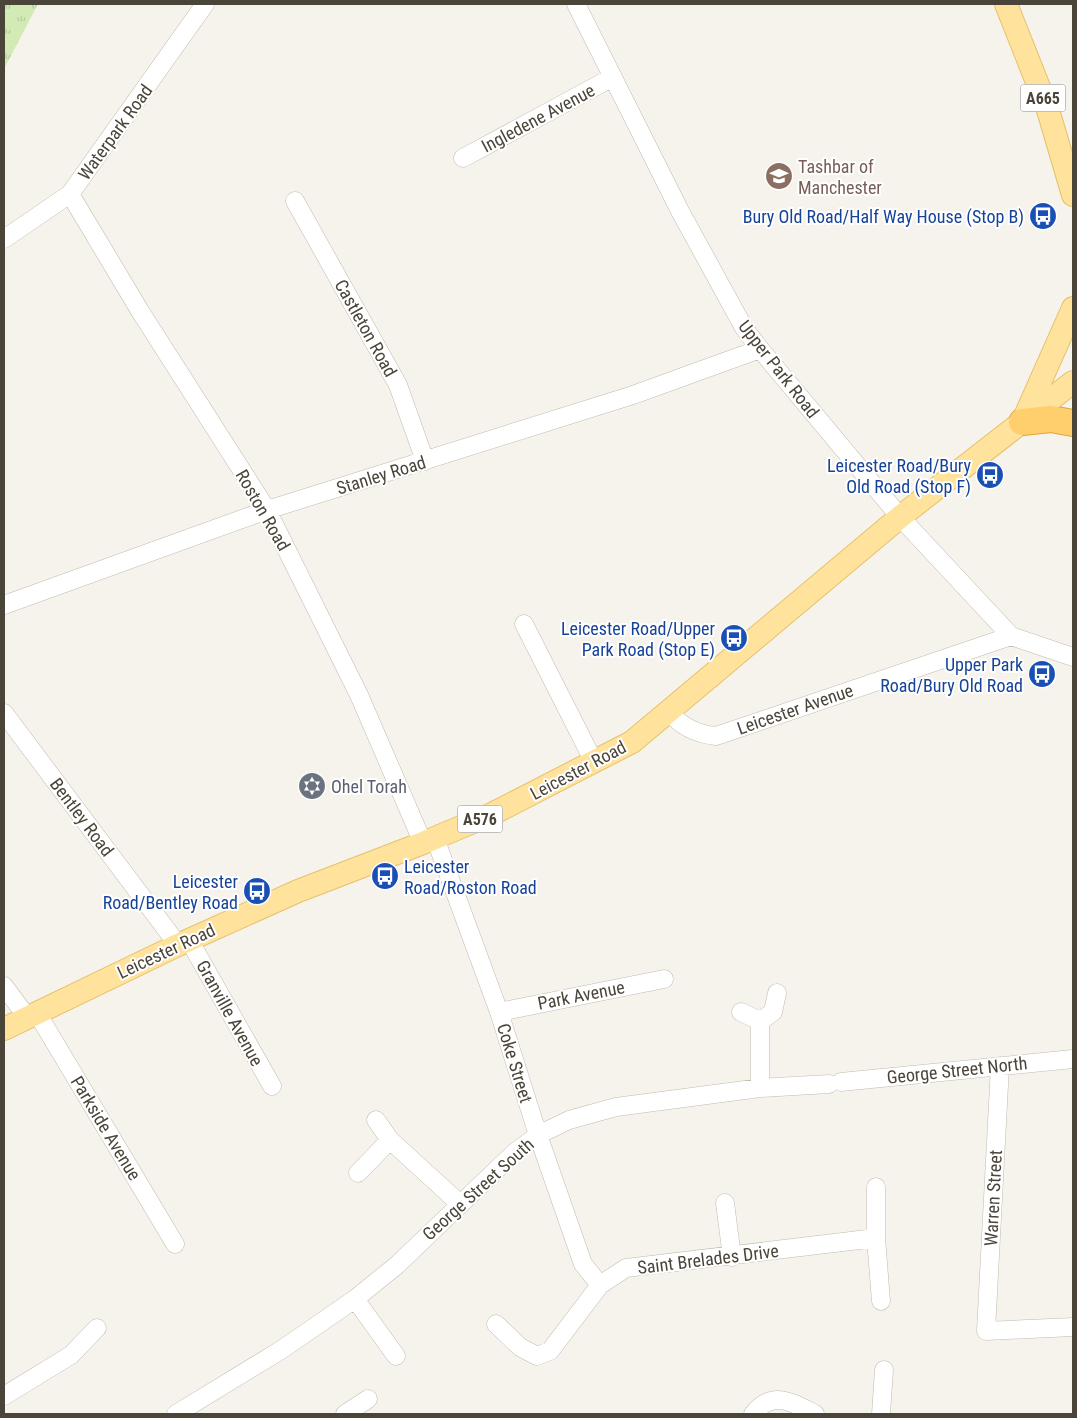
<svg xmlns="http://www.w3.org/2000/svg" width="1077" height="1418" font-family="'Roboto Condensed',sans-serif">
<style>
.grass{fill:url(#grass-tufts)}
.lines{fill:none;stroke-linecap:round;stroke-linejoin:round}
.minor-casing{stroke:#c2bbae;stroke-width:19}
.major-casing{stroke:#e6c16a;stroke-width:24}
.highway-casing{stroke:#e0a43c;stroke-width:28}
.minor{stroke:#fff;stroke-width:18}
.major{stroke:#ffe39c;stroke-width:22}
.highway{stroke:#ffcf6e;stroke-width:26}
.labels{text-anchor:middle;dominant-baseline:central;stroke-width:4;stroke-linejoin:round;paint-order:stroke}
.shield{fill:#fff;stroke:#817c74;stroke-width:1}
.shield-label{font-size:16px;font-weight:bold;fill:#4b4439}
.street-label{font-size:18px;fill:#4b4439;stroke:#fff}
.education-label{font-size:18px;fill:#785e54;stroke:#fff;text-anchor:start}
.transit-label{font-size:18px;fill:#164399;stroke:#fff;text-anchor:end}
.worship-label{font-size:18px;fill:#5b616d;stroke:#fff;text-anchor:start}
</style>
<defs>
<pattern id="grass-tufts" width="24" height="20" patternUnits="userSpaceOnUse" patternTransform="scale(1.25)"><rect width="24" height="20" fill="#d2eab5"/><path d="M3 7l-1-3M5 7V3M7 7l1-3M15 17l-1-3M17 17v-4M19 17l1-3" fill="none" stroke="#b6ca9c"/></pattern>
</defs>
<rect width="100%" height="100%" fill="#f6f3ec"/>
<path class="grass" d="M4,4H38L4,69Z"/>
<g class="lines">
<g class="minor-casing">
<path id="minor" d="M576,4L680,211L744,328L760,349L900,517L1011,636L1073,657
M463,158L613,77
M70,194L140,311L267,510L359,695L423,843
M295,201L398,385L425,461
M4,239L70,194L205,4
M4,605L267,510L633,395L760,349
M524,624L594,762
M670,712C681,727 697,734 716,736L1011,636
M4,713L178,945
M435,838L499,1012L538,1135L583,1264L600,1285
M189,940L272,1086
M4,986L27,1017
M499,1012L664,979
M741,1012L760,1021
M37,1013L175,1244
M1000,1066L986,1331L1073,1327
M841,1082L1073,1059
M760,1088V1021L773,1012L777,993
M376,1120L390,1140
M358,1173L390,1140L459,1203
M725,1203L732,1257
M876,1238V1187
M355,1299L396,1356
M496,1324L520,1347L537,1356L550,1351L600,1285L626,1268L876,1238L881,1301
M4,1396L71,1355L97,1328
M176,1414L281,1350L355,1299L397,1265L514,1153L538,1135L569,1120L616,1107L760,1088L829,1084
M345,1414L368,1399
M753,1414C773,1389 793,1403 815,1414
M881,1414L884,1370"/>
</g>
<g class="major-casing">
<path id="major" d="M1006,4L1048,110L1073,195
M1025,416L1073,308
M4,1029L178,945L298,891L423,843L492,814L632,742L900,517L1073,382"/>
</g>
<g class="highway-casing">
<path id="highway" d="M1022,422L1051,419L1073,423"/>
</g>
<use href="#minor" class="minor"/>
<use href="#major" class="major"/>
<use href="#highway" class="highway"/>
</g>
<defs>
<g id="school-disc" transform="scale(1.4375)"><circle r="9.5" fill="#8d6e63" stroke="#fff"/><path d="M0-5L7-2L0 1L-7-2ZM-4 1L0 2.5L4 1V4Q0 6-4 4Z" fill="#fff"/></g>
<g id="bus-disc" transform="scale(1.4375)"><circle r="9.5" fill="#1a4fb4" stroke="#fff"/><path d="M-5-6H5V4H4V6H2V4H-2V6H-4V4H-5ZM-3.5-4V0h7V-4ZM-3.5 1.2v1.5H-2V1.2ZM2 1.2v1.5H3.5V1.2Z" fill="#fff"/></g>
<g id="synagogue-disc" transform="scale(1.4375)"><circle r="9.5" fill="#6b7280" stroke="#fff"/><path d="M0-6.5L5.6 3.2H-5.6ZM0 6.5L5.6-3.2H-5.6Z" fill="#fff"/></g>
</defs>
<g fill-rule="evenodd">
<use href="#school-disc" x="779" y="176"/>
<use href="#bus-disc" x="1043" y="216"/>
<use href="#bus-disc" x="990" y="475"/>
<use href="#bus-disc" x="734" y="638"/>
<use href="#bus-disc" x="1042" y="674"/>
<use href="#synagogue-disc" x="312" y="786"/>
<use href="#bus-disc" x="385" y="876"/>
<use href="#bus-disc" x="257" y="891"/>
</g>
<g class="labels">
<g class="shield">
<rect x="1020.5" y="84.5" width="45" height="27" rx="4"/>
<rect x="457.5" y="805.5" width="45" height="27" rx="4"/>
</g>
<g class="shield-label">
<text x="1043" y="98">A665</text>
<text x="480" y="819">A576</text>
</g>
<g class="street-label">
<text transform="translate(538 118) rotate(-28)">Ingledene Avenue</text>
<text transform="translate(115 132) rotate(-54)">Waterpark Road</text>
<text transform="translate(366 328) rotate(61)">Castleton Road</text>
<text transform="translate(779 369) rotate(52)">Upper Park Road</text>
<text transform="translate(381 475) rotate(-17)">Stanley Road</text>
<text transform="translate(263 510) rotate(60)">Roston Road</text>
<text transform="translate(795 709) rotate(-19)">Leicester Avenue</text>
<text transform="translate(578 770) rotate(-28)">Leicester Road</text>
<text transform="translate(82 817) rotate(53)">Bentley Road</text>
<text transform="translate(166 951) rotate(-25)">Leicester Road</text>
<text transform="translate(581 995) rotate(-11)">Park Avenue</text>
<text transform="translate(230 1013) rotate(61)">Granville Avenue</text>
<text transform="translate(515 1063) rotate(73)">Coke Street</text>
<text transform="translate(957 1070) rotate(-6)">George Street North</text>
<text transform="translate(106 1128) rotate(59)">Parkside Avenue</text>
<text transform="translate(478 1189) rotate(-42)">George Street South</text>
<text transform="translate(993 1198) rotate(-87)">Warren Street</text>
<text transform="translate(708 1259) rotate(-7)">Saint Brelades Drive</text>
</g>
<g class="education-label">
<text x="798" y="166">Tashbar of<tspan x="798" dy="21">Manchester</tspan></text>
</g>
<g class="transit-label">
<text x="1024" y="216">Bury Old Road/Half Way House (Stop B)</text>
<text x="971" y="465">Leicester Road/Bury<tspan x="971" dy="21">Old Road (Stop F)</tspan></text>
<text x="715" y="628">Leicester Road/Upper<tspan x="715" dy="21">Park Road (Stop E)</tspan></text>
<text x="1023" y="664">Upper Park<tspan x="1023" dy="21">Road/Bury Old Road</tspan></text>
<text x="404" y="866" text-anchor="start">Leicester<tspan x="404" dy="21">Road/Roston Road</tspan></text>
<text x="238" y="881">Leicester<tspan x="238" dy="21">Road/Bentley Road</tspan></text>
</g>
<g class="worship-label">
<text x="331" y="786">Ohel Torah</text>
</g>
</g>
<rect width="1077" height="1418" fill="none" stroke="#4b4439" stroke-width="10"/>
</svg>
